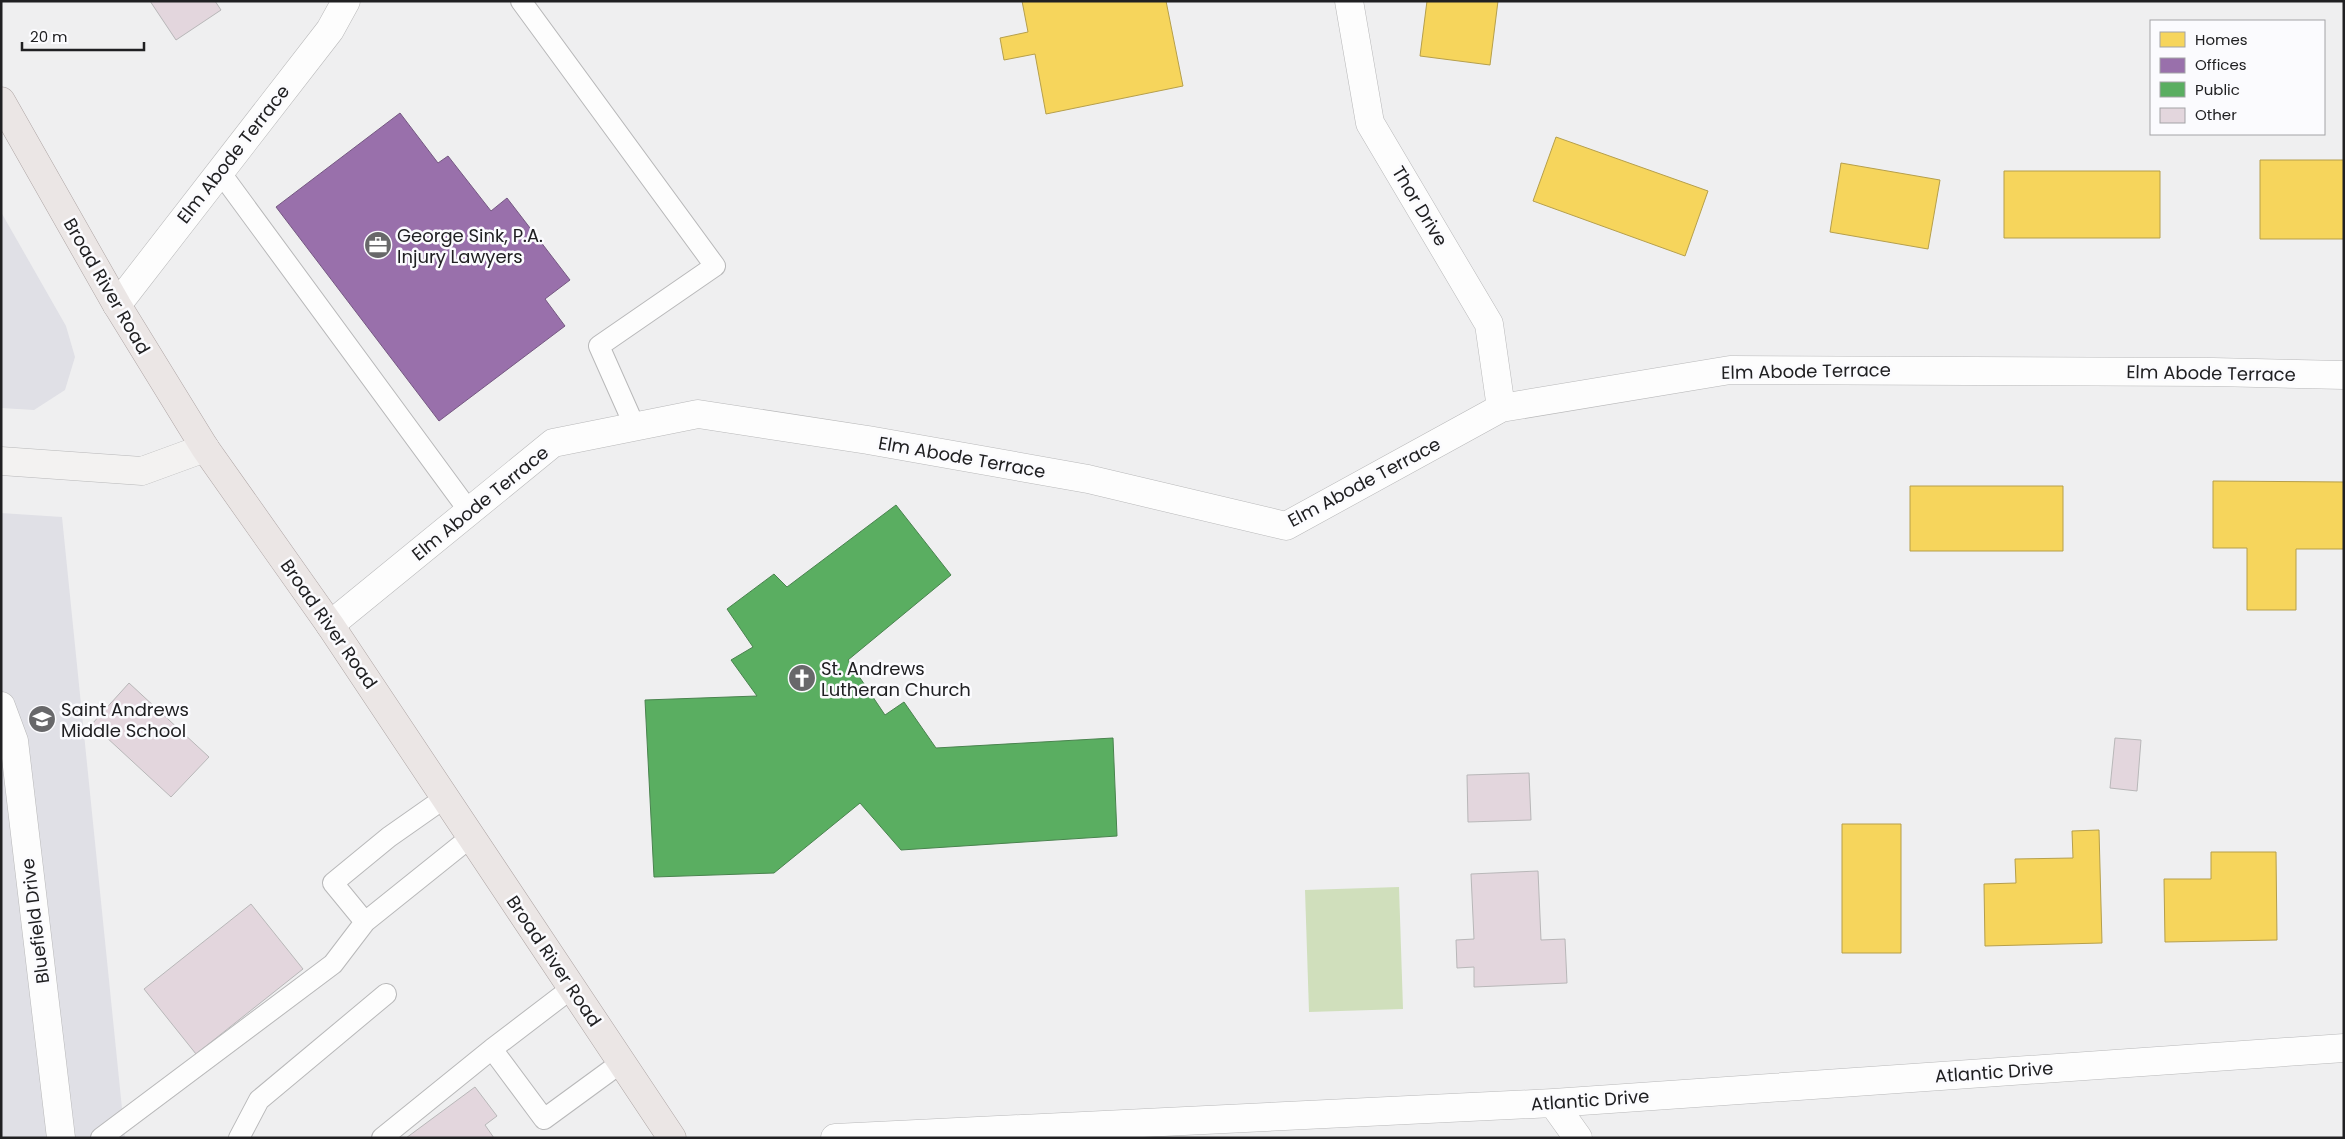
<svg xmlns="http://www.w3.org/2000/svg" width="2345" height="1139" font-family="Poppins,sans-serif">
<style>
.built{fill:#e0e0e6}
.green{fill:#d0dfbc}
.homes{fill:#f6d55c;stroke:#b69f4b}
.offices{fill:#9970ab;stroke:#755882}
.public{fill:#5aae61;stroke:#49834e}
.building{fill:#e3d6dd;stroke:#b8b7b8}
.lines{fill:none;stroke-linecap:round;stroke-linejoin:round}
.service-casing{stroke:#b8b8b9;stroke-width:22}
.minor-casing{stroke:#b8b8b9;stroke-width:29}
.secondary-casing{stroke:#b8b8b9;stroke-width:29}
.primary-casing{stroke:#aea5a4;stroke-width:29}
.service{stroke:#fdfdfd;stroke-width:20}
.minor{stroke:#fdfdfd;stroke-width:28}
.secondary{stroke:#f3f2f1;stroke-width:28}
.primary{stroke:#ebe6e5;stroke-width:28}
.labels{text-anchor:middle;dominant-baseline:central;stroke-width:5;stroke-linejoin:round;paint-order:stroke}
.street-label{font-size:18px;fill:#202022;stroke:#fbfbfe}
.poi-label{font-size:18px;fill:#202022;stroke:#fbfbfe;text-anchor:start}
</style>
<rect width="100%" height="100%" fill="#efeff0"/>
<path class="built" d="M1,212L66,326L75,357L65,390L34,410L1,408Z
M1,513L62,517L125,1138H1Z"/>
<path class="green" d="M1399,887L1403,1009L1309,1012L1305,890Z"/>
<path class="homes" d="M1022,1H1166L1183,86L1046,114L1035,54L1004,60L1000,38L1028,32Z
M1427,1H1498L1490,65L1420,56Z
M1556,137L1708,191L1685,256L1533,201Z
M2260,160H2344V239H2260Z
M1841,163L1940,180L1928,249L1830,232Z
M2004,171H2160V238H2004Z
M2213,481L2344,482V549H2296V610H2247V548H2213Z
M1910,486H2063V551H1910Z
M1842,824H1901V953H1842Z
M2099,830L2102,943L1985,946L1984,884L2016,883L2015,859L2073,858L2072,831Z
M2211,852H2276L2277,940L2165,942L2164,879H2211Z"/>
<path class="offices" d="M400,113L438,163L448,156L491,211L507,198L570,280L545,299L565,326L439,421L276,207Z"/>
<path class="public" d="M896,505L951,575L848,660L885,715L904,702L936,748L1113,738L1117,836L901,850L860,803L774,873L654,877L645,700L757,696L731,660L753,647L727,609L774,574L787,587Z"/>
<path class="building" d="M150,1H215L221,10L176,40Z
M129,683L209,757L171,797L92,724Z
M2115,738L2141,740L2137,791L2110,788Z
M1529,773L1531,820L1468,822L1467,775Z
M1538,871L1541,940L1565,939L1567,983L1474,987V967L1457,968L1456,940L1474,939L1471,874Z
M251,904L303,969L196,1054L144,989Z
M475,1087L497,1116L485,1125L494,1138H406Z"/>
<g class="lines">
<g class="service-casing">
<path id="service" d="M521,1L715,266L599,346L635,427
M220,172L469,511
M365,922L333,883L389,837L446,797
M572,988L492,1049L544,1119L622,1062
M101,1138L333,964L365,922L471,837
M239,1138L259,1100L386,994
M382,1138L492,1049"/>
</g>
<g class="minor-casing">
<path id="minor" d="M1349,1L1370,123L1489,324L1501,408
M117,305L330,30L346,1
M330,625L553,443L698,414L868,440L1088,479L1286,526L1501,408L1730,370L2213,372L2344,375
M1,706L14,741L61,1138
M1553,1103L1578,1138
M835,1138L1553,1103L2344,1048"/>
</g>
<g class="secondary-casing">
<path id="secondary" d="M1,461L142,471L205,448"/>
</g>
<g class="primary-casing">
<path id="primary" d="M1,101L117,305L205,448L330,625L672,1138"/>
</g>
<use href="#service" class="service"/>
<use href="#minor" class="minor"/>
<use href="#secondary" class="secondary"/>
<use href="#primary" class="primary"/>
</g>
<defs>
<g id="office-disc" transform="scale(1.4375)"><circle r="9.5" fill="#68686a" stroke="#fbfbfe"/><path d="M-6-3h4V-5.5h4V-3h4V5H-6ZM-1-4.5V-3h2v-1.5ZM-6 0V1H6V0Z" fill="#fff"/></g>
<g id="church-disc" transform="scale(1.4375)"><circle r="9.5" fill="#68686a" stroke="#fbfbfe"/><path d="M-1.2-6h2.4v3.5h3.3v2.4h-3.3V6h-2.4V-.1h-3.3v-2.4h3.3Z" fill="#fff"/></g>
<g id="school-disc" transform="scale(1.4375)"><circle r="9.5" fill="#68686a" stroke="#fbfbfe"/><path d="M0-5L7-2L0 1L-7-2ZM-4 1L0 2.5L4 1V4Q0 6-4 4Z" fill="#fff"/></g>
</defs>
<g fill-rule="evenodd">
<use href="#office-disc" x="378" y="245"/>
<use href="#church-disc" x="802" y="678"/>
<use href="#school-disc" x="42" y="719"/>
</g>
<g class="labels">
<g class="street-label">
<text transform="translate(233 154) rotate(-52)">Elm Abode Terrace</text>
<text transform="translate(1420 206) rotate(59)">Thor Drive</text>
<text transform="translate(107 286) rotate(60)">Broad River Road</text>
<text transform="translate(1806 371) rotate(-1)">Elm Abode Terrace</text>
<text transform="translate(2211 373) rotate(1)">Elm Abode Terrace</text>
<text transform="translate(962 457) rotate(10)">Elm Abode Terrace</text>
<text transform="translate(1364 482) rotate(-28)">Elm Abode Terrace</text>
<text transform="translate(480 503) rotate(-39)">Elm Abode Terrace</text>
<text transform="translate(329 624) rotate(55)">Broad River Road</text>
<text transform="translate(35 921) rotate(-97)">Bluefield Drive</text>
<text transform="translate(554 961) rotate(56)">Broad River Road</text>
<text transform="translate(1994 1072) rotate(-4)">Atlantic Drive</text>
<text transform="translate(1590 1100) rotate(-4)">Atlantic Drive</text>
</g>
<g class="poi-label">
<text x="397" y="235">George Sink, P.A.<tspan x="397" dy="21">Injury Lawyers</tspan></text>
<text x="821" y="668">St. Andrews<tspan x="821" dy="21">Lutheran Church</tspan></text>
<text x="61" y="709">Saint Andrews<tspan x="61" dy="21">Middle School</tspan></text>
</g>
</g>
<rect width="2345" height="1139" fill="none" stroke="#202022" stroke-width="5"/>
<rect x="2150" y="20" width="175" height="115" fill="#fbfbfe" stroke="#a3a3a6"/>
<rect x="2160" y="32" width="25" height="15" fill="#f6d55c" stroke="#a3a3a6"/>
<text x="2195" y="45" font-size="15" fill="#202022">Homes</text>
<rect x="2160" y="58" width="25" height="15" fill="#9970ab" stroke="#a3a3a6"/>
<text x="2195" y="70" font-size="15" fill="#202022">Offices</text>
<rect x="2160" y="82" width="25" height="15" fill="#5aae61" stroke="#a3a3a6"/>
<text x="2195" y="95" font-size="15" fill="#202022">Public</text>
<rect x="2160" y="108" width="25" height="15" fill="#e3d6dd" stroke="#a3a3a6"/>
<text x="2195" y="120" font-size="15" fill="#202022">Other</text>
<path d="M22 42v8h122v-8" fill="none" stroke="#202022" stroke-width="2.5"/>
<text x="30" y="42" font-size="15" fill="#202022" stroke="#fbfbfe" stroke-width="4" paint-order="stroke">20 m</text>
</svg>
